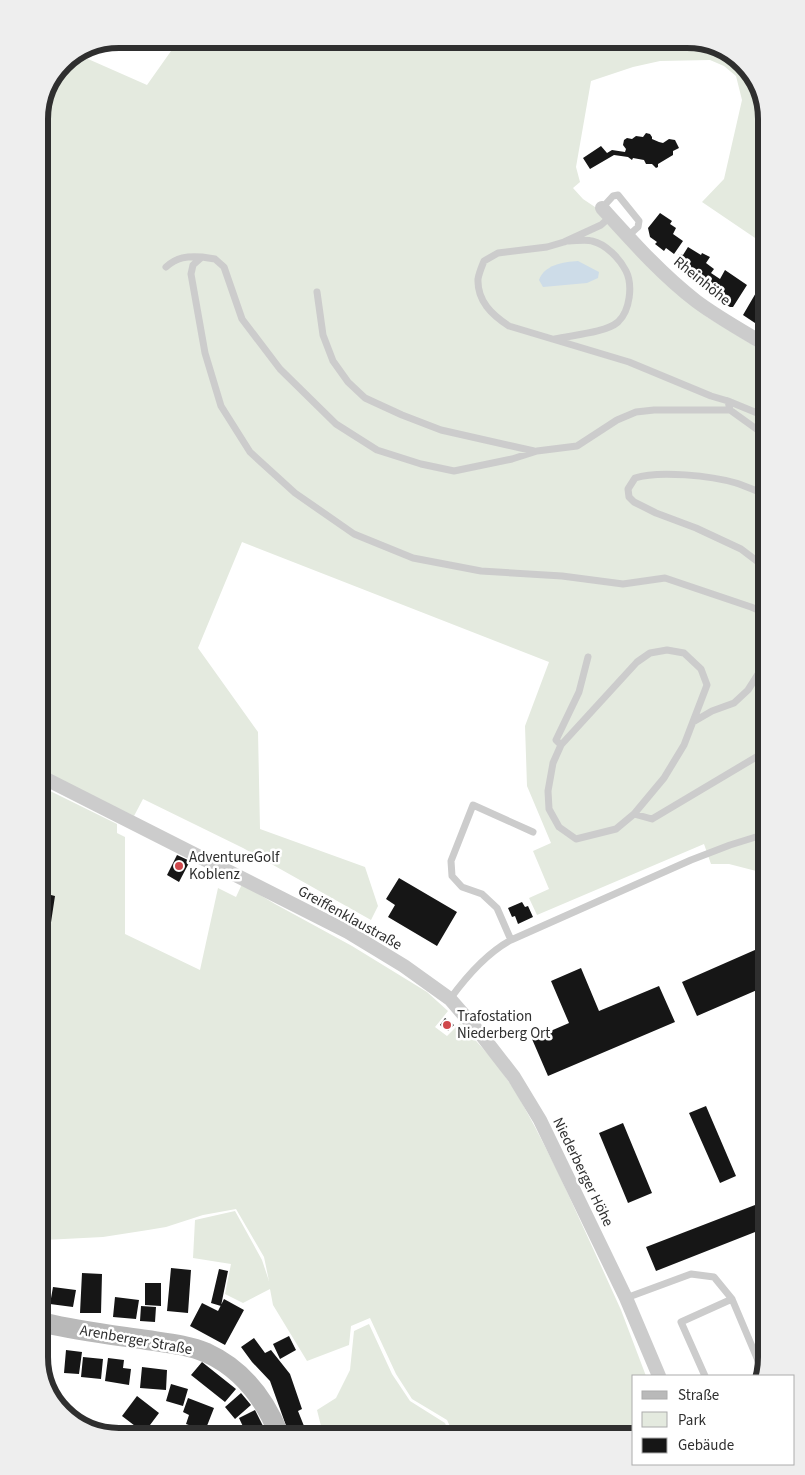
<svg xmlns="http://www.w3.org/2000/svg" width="805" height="1475" font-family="'Source Sans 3',sans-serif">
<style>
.green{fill:#e4eadf}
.water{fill:#cddce8}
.building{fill:#161616}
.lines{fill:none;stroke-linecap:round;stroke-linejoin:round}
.service{stroke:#ccc;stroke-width:7}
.minor{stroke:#ccc;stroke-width:14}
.secondary{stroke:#b9b9b9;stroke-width:20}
.poi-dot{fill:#cf484c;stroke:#fff;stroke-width:2}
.labels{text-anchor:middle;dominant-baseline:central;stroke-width:5;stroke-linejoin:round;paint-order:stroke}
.street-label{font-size:15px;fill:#2f2f2f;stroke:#fff}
.poi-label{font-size:15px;fill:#2f2f2f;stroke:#fff;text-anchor:start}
.rim{fill:none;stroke:#2f2f2f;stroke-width:6}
</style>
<rect width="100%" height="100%" fill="#fff"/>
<path class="green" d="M168,39H692L735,55L760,88L761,242L702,202L724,179L742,100L736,76L724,66L710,60L660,61L633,67L591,81L576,167L580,182L573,188L583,199L601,211L707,317L761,350L764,873L729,864H711L704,844L537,915L529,898L549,889L533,851L551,843L527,786L525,726L549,662L242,542L198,648L258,732L260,829L365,867L378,906L371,920L243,848L143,799L134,816L42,772L39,114L62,62L79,55L147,85L176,44Z
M42,787L117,824V833L125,837V934L200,970L218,888L236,897L242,884L275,904L352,946L427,992L448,1011L435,1027L447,1036L460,1023L495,1062L516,1092L535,1127L557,1170L601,1266L621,1310L646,1376H634V1431L453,1433L447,1420L412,1399L396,1374L370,1318L351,1326L349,1345L307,1361L273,1305L270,1289L243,1303L225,1294L231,1264L193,1258L195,1220L235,1211L262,1260L269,1281L264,1257L236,1209L203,1215L166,1227L148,1230L103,1237L44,1240Z
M369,1324L392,1374L410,1401L445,1423L449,1433L362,1434L361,1428L339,1434H323L317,1410L336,1398L350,1370L354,1331Z"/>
<path class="water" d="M578,261L599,272L598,278L587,283L543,287L539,280C544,265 563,262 578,261Z"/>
<path class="building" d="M646,133L650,134L652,137V139L659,142L663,143L669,139L675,140L679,148L673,151V155L658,164V167L656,168L652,164H646L644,160L633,158L632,160L628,157L614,155L590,169L583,158L601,146L607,153L612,150L625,152L626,149L623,145L624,140L627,138L632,139L636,136L643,137Z
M660,213L672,221L670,224L676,228L673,234L683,241L674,254L666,248L664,251L655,244L657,242L650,237L648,228Z
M688,247L701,255L702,253L710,257L706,263L714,269L711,273L720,279L725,270L747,285L733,307H730L711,296L710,293L713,289L675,266L680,260L678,257L679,254L683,255Z
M757,291L761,294V327L743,315Z
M177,855L190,861L179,882L167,875Z
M399,878L457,912L437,946L388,917L395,905L386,899Z
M43,893L55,896L50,929L43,937Z
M522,902L525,907L528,906L533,917L518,924L515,916L512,917L508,908Z
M764,946V987L697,1016L682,982Z
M581,968L599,1011L659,986L675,1022L548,1076L532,1039L569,1023L551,981Z
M445,1018L454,1025L448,1031L440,1025Z
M706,1106L736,1176L720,1183L689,1113Z
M623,1123L652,1193L628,1203L599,1133Z
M755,1205L765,1228L656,1271L646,1247Z
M171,1268L191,1270L188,1313L167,1311Z
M219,1269L228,1271L221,1306L211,1303Z
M82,1273L102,1274L101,1313H80Z
M145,1283H161V1306L145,1305Z
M53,1287L76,1290L73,1307L50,1304Z
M115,1297L139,1300L136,1319L113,1317Z
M224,1299L244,1310L225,1345L190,1326L202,1303L218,1311Z
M141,1306L156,1307L155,1322L140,1321Z
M289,1336L296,1350L280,1359L273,1344Z
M254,1338L265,1353L271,1350L290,1374L302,1409L298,1411L306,1431L314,1428V1434H289L270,1381L252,1362L241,1347Z
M66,1350L82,1352L79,1374L64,1373Z
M83,1357L103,1359L101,1379L81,1377Z
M108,1358L124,1360L123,1368L131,1369L129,1385L105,1381Z
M202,1362L236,1389L225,1402L191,1375Z
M142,1367L167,1370L166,1390L140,1388Z
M171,1384L188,1389L183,1406L166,1401Z
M241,1393L251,1405L235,1419L225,1407Z
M137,1396L159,1413L150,1425L160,1433L157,1436H140L137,1433L139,1429L122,1416Z
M188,1398L214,1408L205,1431L186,1424L189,1415L183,1412Z
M255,1410L265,1430L255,1435H247L239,1418Z"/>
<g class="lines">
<path class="service" d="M602,208L613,196L618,195L639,221L638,227L628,236
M610,217L601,225L564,242L547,247L498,253L484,261C482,266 479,273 478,279C477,301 492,315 509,326L629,362L711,396L728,401L730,410L762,433
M166,267C177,257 187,256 202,257
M317,292L323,335L333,361L348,382L365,398L402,415L441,430L534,451
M555,339C572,335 605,333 618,322C630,311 633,285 626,271C620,259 606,244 592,241C586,239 576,241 569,241
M728,401L762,415
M730,410H654L636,412L617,420L577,446L537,451L512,459L454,471L421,464L377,450L336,424L280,369L242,319L224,267L215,259L202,257L193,265L191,274L205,353L221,406L250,452L295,493L354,534L413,558L481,571L562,576L623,584L665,578L751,607L763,612
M762,493C754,490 745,486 736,483C712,476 659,470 635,478L628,489L629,497L634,502L656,513L696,528L741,549L762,565
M667,650L684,653L701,669L707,685L684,745L664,778L634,814L616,829L576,839L559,827L549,809L548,791L553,763L561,745L637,662L650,653Z
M693,722L712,711L734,703L748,690L762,668L763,653
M561,745L556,740L579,692L588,657
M634,814L652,819L763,753
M511,940L497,908L482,894L462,887L452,876L451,861L473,805L533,832
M450,999C466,977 487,953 511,940L691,860L730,845L759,836L764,831
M626,1298L691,1274L714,1277L732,1299L762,1370
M705,1376L681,1322L732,1299"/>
<path class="minor" d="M602,208C631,240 661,274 696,301C716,316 739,329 761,342
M42,777L348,932L404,966L450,999L483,1037L514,1077L540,1120L626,1298L659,1376"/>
<path class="secondary" d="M45,1323C78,1331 113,1335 147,1340C167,1343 188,1345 207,1353C242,1369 265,1400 279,1434"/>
</g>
<g class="poi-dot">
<circle cx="179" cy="866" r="5"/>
<circle cx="447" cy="1025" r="5"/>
</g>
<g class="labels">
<g class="street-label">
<text transform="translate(702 281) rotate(39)">Rheinhöhe</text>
<text transform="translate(350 918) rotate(29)">Greiffenklaustraße</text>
<text transform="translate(583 1172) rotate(64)">Niederberger Höhe</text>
<text transform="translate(136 1340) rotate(10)">Arenberger Straße</text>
</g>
<g class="poi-label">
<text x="189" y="857">AdventureGolf<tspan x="189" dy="17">Koblenz</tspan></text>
<text x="457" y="1016">Trafostation<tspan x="457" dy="17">Niederberg Ort</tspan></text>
</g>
</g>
<path d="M0 0H805V1475H0ZM119 48H687A71 71 0 0 1 758 119V1357A71 71 0 0 1 687 1428H119A71 71 0 0 1 48 1357V119A71 71 0 0 1 119 48Z" fill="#eee" fill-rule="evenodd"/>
<path class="rim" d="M119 48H687A71 71 0 0 1 758 119V1357A71 71 0 0 1 687 1428H119A71 71 0 0 1 48 1357V119A71 71 0 0 1 119 48Z"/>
<rect x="632" y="1375" width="162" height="90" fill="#ffffff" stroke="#acacac"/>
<rect x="642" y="1391" width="25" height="8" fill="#b9b9b9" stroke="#acacac"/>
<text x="678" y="1400" font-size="15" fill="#2f2f2f">Straße</text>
<rect x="642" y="1412" width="25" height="15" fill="#e4eadf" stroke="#acacac"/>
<text x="678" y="1425" font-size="15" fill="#2f2f2f">Park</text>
<rect x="642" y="1438" width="25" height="15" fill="#161616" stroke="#acacac"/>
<text x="678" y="1450" font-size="15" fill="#2f2f2f">Gebäude</text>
</svg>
